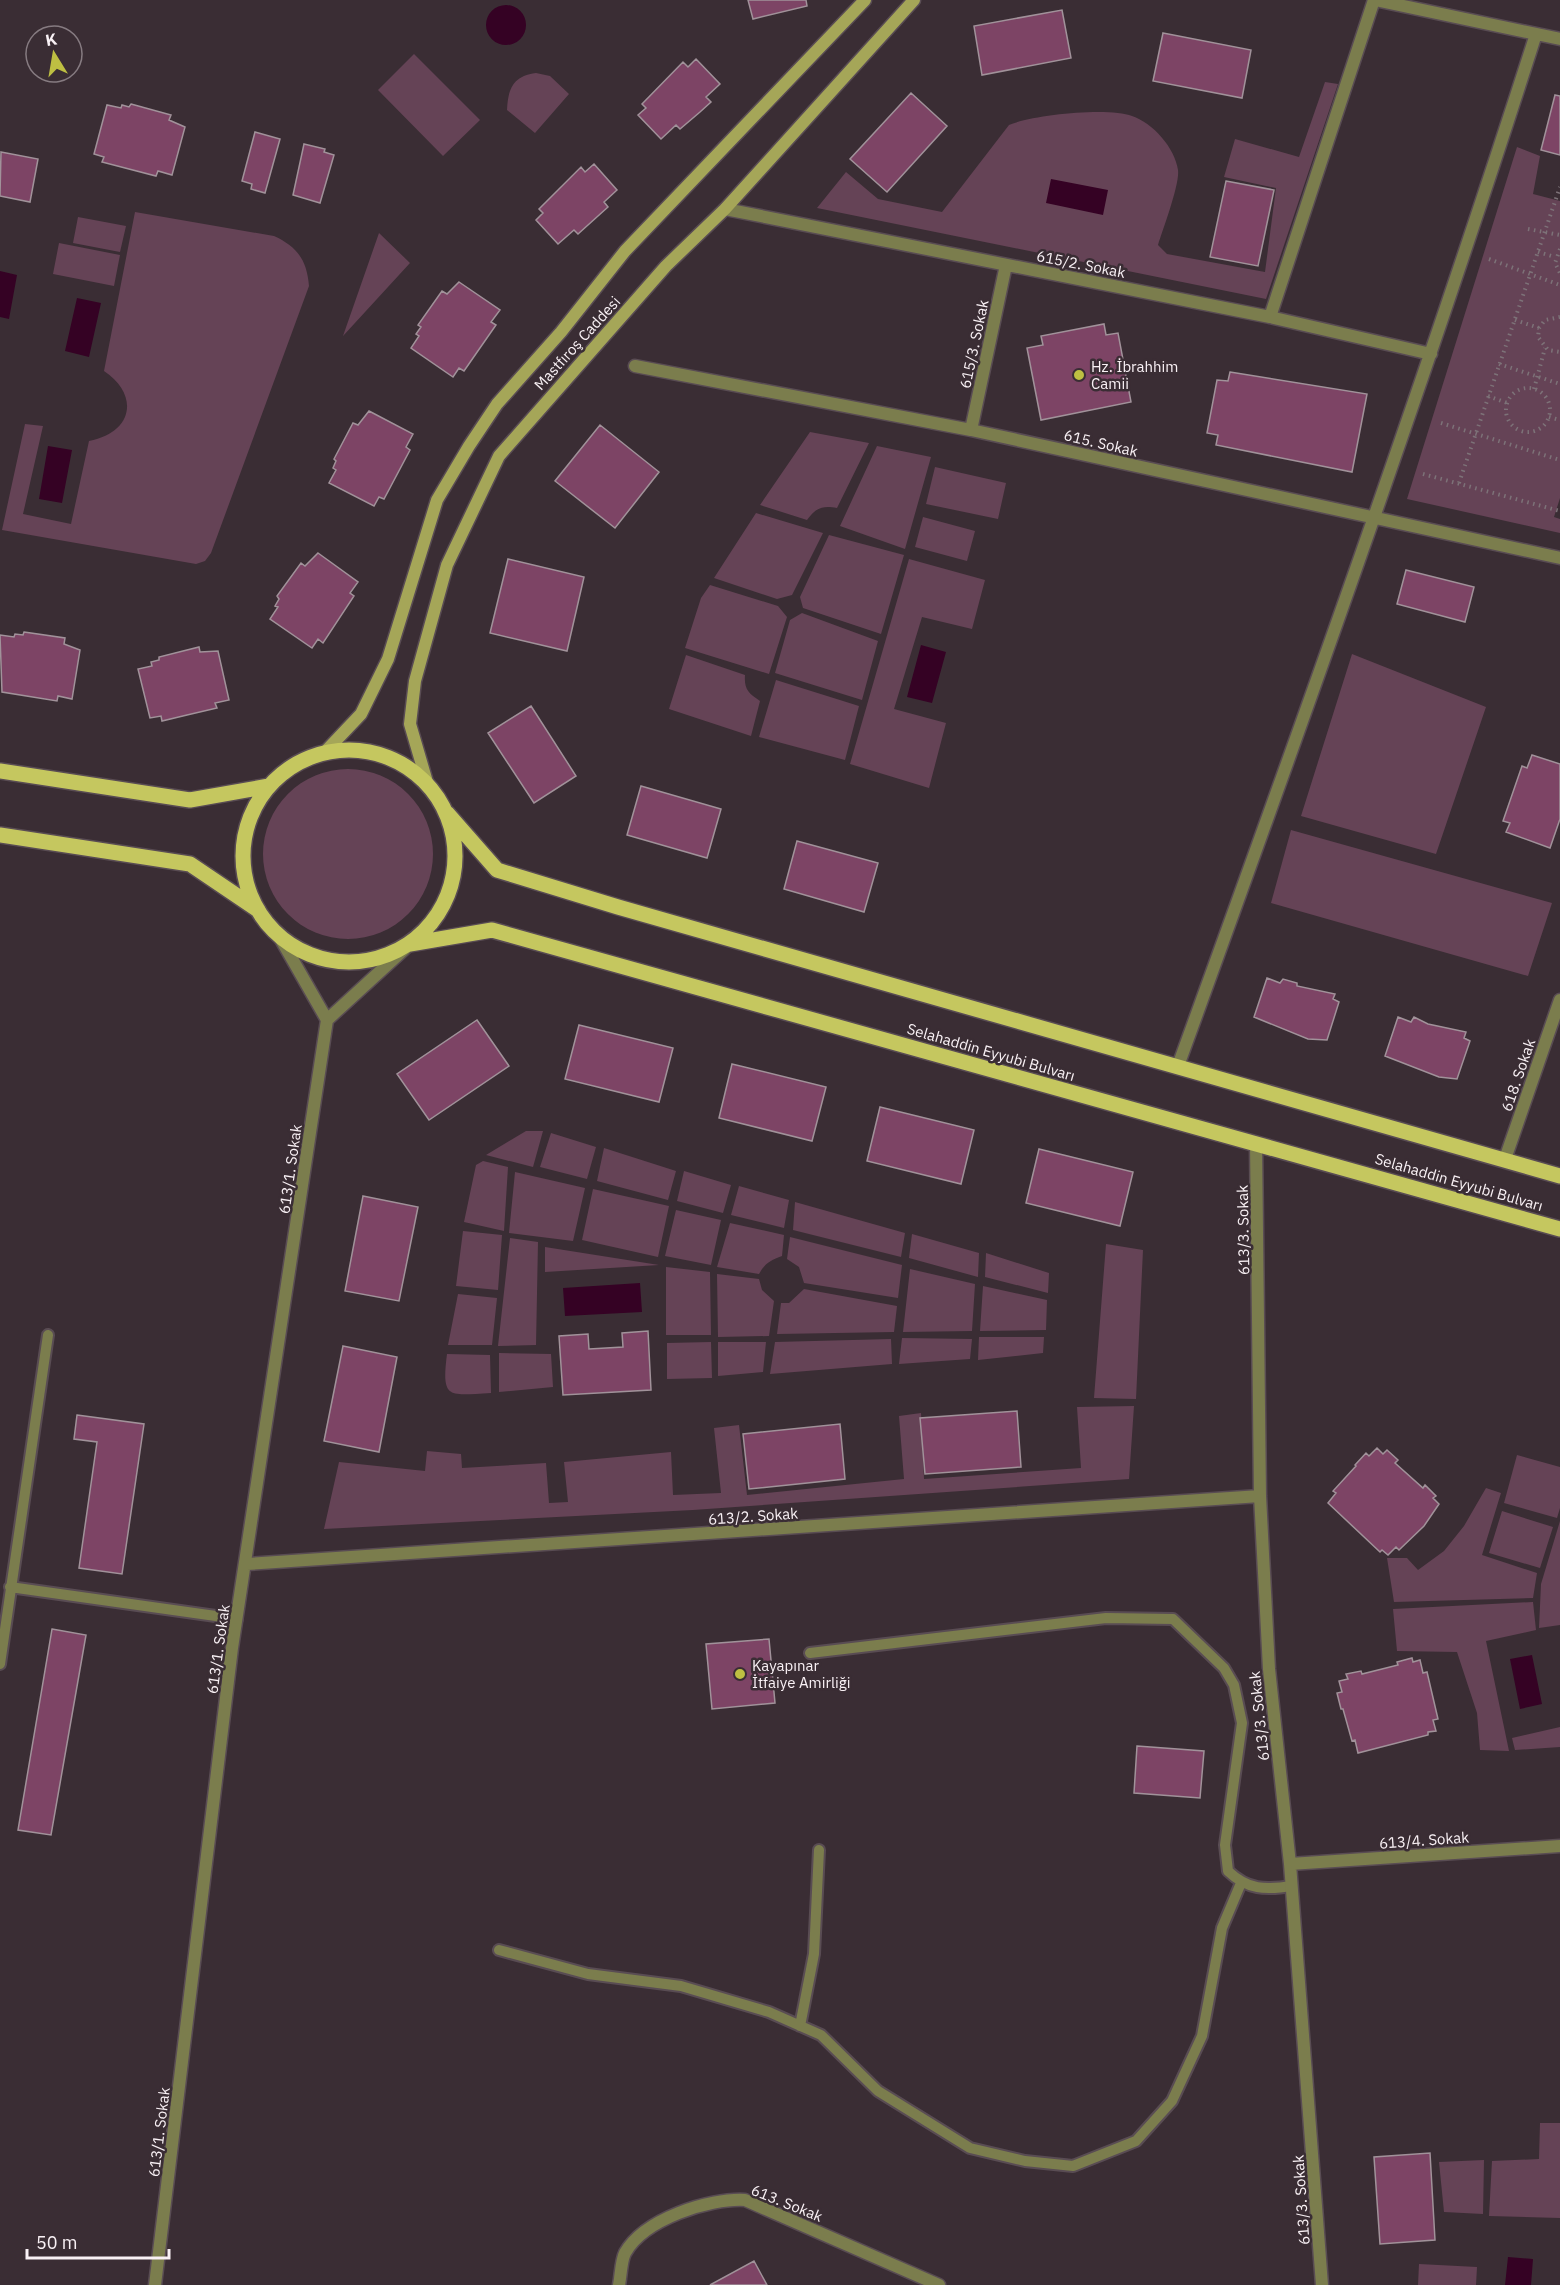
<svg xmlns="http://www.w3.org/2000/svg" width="1560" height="2285" font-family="'IBM Plex Sans',sans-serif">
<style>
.green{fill:#654356}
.water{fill:#350224}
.building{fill:#7d4465;stroke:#a1929a;stroke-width:1.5}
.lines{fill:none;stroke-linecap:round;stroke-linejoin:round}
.lane-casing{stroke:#594c53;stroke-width:14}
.street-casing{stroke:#594c53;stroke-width:15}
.secondary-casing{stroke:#594c53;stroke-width:15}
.primary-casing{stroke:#594c53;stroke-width:18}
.path{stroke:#7d7278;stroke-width:4;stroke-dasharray:1.5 4.5;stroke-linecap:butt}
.lane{stroke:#7b7d4d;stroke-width:10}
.street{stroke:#7b7d4d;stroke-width:12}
.secondary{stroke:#a5a658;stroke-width:12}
.primary{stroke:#c5c75f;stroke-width:15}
.poi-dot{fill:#bebf42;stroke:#3a2d34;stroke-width:2}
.labels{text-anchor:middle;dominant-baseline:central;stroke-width:5;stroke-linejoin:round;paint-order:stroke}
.street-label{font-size:15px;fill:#f9f1f5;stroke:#3a2d34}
.poi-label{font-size:15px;fill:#f9f1f5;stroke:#3a2d34;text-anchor:start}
</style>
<rect width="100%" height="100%" fill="#3a2d34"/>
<path class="green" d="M414,54L480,120L443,156L378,90Z
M536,73L550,76L569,94L535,133L507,110C508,89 513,76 536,73Z
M1325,82L1338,84L1266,299L817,208L846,172L878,199L942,212L1009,125C1032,115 1108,107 1132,116C1153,123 1175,148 1178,170C1180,184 1163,229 1158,245L1167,254L1265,272L1276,188L1224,177L1235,139L1299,157Z
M1517,147L1540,156L1533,194L1560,201V498L1554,517L1560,519V533L1407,499Z
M135,212L274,236C298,247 307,261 309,286L211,553L205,561L196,564L2,530L25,424L43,426L23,514L71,524L89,441C133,433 140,395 104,371Z
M78,217L126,226L120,252L73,243Z
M379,233L410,263L343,336Z
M59,243L120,255L114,286L53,274Z
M810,432L869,443L837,508C822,505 816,508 807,520L760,505Z
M877,446L931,457L905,549L840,526Z
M935,467L1006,483L998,519L926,504Z
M756,513L823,533L792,595L777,599L714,578Z
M923,517L975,531L967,561L915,547Z
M829,535L904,555L881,634L803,608L800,597Z
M909,559L985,580L972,629L922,617L894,709L946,723L929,788L850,764Z
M710,585L778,606L787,617L769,674L685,648L701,598Z
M802,613L878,641L862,700L775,673L790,620Z
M1352,654L1486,707L1436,854L1301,816Z
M686,655L745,675C744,689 748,693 760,701L751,736L669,709Z
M776,680L859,706L845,760L759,737Z
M263 854a85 85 0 1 1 170 0a85 85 0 1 1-170 0Z
M1291,830L1552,903L1528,976L1271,903Z
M526,1131H543L533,1167L486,1155Z
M551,1133L596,1147L587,1179L540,1167Z
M604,1148L676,1171L668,1200L597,1181Z
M483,1161L508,1167L504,1231L464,1222L476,1165Z
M684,1171L731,1185L723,1213L677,1201Z
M515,1172L585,1188L573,1241L509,1233Z
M739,1186L789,1200L784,1228L731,1215Z
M593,1189L669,1206L658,1257L582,1240Z
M795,1202L905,1233L901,1257L793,1230Z
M676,1210L721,1220L711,1265L665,1256Z
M730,1223L784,1235L782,1256C771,1260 765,1263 759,1274L717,1267Z
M463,1231L502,1235L498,1290L456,1286Z
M912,1234L979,1253L978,1277L909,1258Z
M790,1237L902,1265L898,1298L804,1283L799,1267L787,1259Z
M510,1238L538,1242L536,1345L498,1346Z
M1106,1244L1143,1250L1136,1399L1094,1398Z
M545,1247L659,1265L545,1272Z
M986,1253L1049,1273L1048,1293L985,1277Z
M666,1267L710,1272L711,1335H666Z
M910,1269L975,1284L972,1331L903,1332Z
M717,1274L759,1279L762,1290L774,1301L769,1336L718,1337Z
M983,1286L1047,1300L1046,1330L980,1331Z
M804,1289L897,1306L894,1332L777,1334L781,1303H789Z
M458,1294L497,1298L492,1345H448Z
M979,1337H1044L1043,1353L978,1360Z
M902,1338L972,1339L970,1359L899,1364Z
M891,1339L892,1364L770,1374L775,1342Z
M711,1342L712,1378L667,1379V1343Z
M718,1342H766L763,1372L718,1376Z
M499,1353L551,1354L553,1387L499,1392Z
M447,1354L490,1355L491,1393C449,1395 441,1401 447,1354Z
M1134,1406L1129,1479L693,1510L324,1529L339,1462L425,1471L427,1451L461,1454L462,1468L546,1463L549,1503L568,1502L564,1462L671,1452L673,1495L721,1493L714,1428L739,1425L747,1495L904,1479L899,1416L921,1413L924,1479L1081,1468L1077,1407Z
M1517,1455L1560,1467V1508L1557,1518L1504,1503Z
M1486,1488L1501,1493L1482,1555L1537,1573L1533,1598L1394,1602L1387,1558H1407L1418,1570L1444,1551L1464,1526Z
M1502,1511L1553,1527L1540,1568L1489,1553Z
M1560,1521V1625L1539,1628L1541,1584Z
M1533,1602L1536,1630L1486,1641L1509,1751L1480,1750L1477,1713L1457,1652L1397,1651L1393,1609Z
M1560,1727V1747L1515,1750L1512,1738Z
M1540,2123H1560V2218L1489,2216L1492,2161L1539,2159Z
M1484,2160L1483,2214L1444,2212L1439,2162Z
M1419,2264L1477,2267L1476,2285H1418Z"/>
<path class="water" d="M486 25a20 20 0 1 1 40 0a20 20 0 1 1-40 0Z
M1051,179L1108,190L1103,215L1046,203Z
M0,271L17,275L9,319L0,317Z
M77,298L101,303L89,357L65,351Z
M48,446L72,450L62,503L39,499Z
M921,645L946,652L932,703L907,697Z
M640,1283L642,1312L565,1316L563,1288Z
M1532,1655L1542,1704L1520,1709L1510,1659Z
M1508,2257L1533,2259L1531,2285H1505Z"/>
<path class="building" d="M748,0H806L807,6L753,19Z
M1062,10L1071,58L982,75L974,26Z
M1163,33L1251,50L1242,98L1153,81Z
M696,59L720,84L706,97L711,102L700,112L680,129L676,125L661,139L638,115L646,108L642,104L683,62L688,67Z
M911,93L947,126L887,192L850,159Z
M1555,95L1560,96V155L1541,150Z
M131,104L171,115L169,120L185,127L172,175L158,171L156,176L102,162L104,157L94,154L107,105L121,108L122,105L129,107Z
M255,132L280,139L265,193L251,189L252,184L242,181Z
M304,144L325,149L324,152L334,155L320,203L293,195Z
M1,152L38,159L30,202L0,196Z
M594,164L617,190L604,202L608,207L578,234L574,230L558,244L536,220L543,213L539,209L581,167L585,172Z
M1226,181L1274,190L1258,266L1210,257Z
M459,282L500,310L491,322L496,325L473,358L464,371L459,368L453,377L411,348L419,336L416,334L421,327L418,325L442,291L447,294Z
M1104,324L1106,335L1118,333L1131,402L1041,420L1027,348L1043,345L1041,336Z
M1230,372L1367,394L1352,472L1216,445L1218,435L1207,433L1217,380L1228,381Z
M369,411L413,434L406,447L410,450L384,499L379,497L374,506L329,483L336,470L333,468L336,461L334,459L353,423L358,425Z
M600,425L659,472L615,528L555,481Z
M318,553L358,582L350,593L354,596L323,643L318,639L312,648L270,619L278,607L275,606L279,599L277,596L301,563L305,566Z
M508,559L584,577L567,651L490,633Z
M1406,570L1474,587L1465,622L1397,604Z
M24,632L65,638L64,644L80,650L72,699L58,696L57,701L2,692L0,635L14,637L15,634L23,635Z
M199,647L200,652L218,651L229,700L215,703L217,708L187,715L162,721L161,716L150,718L138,669L152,666L151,662L159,660V657Z
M531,706L576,776L534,803L488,733Z
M1532,755L1560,764V819L1550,848L1506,832L1510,823L1503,821L1522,766L1527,768Z
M641,786L721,809L707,858L627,835Z
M797,841L878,863L864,912L784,889Z
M1267,978L1280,983L1283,979L1297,983V986L1335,994L1333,999L1339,1002L1327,1040L1308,1039L1254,1017Z
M1398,1017L1411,1022L1414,1017L1428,1024L1466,1032L1464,1038L1470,1041L1457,1079L1439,1077L1385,1056Z
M477,1020L509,1066L429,1120L397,1074Z
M579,1025L673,1048L659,1102L565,1079Z
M732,1064L826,1087L812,1141L719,1118Z
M880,1107L974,1130L961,1184L867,1161Z
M1039,1149L1133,1172L1120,1226L1026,1203Z
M363,1196L418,1207L399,1301L345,1291Z
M648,1331L651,1390L563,1395L559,1336L588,1334L589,1349L623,1347L622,1333Z
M343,1346L397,1357L379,1452L324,1441Z
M1017,1411L1021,1467L925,1474L920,1418Z
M77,1415L144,1424L122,1574L79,1568L97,1442L74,1439Z
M840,1424L845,1479L749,1489L743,1434Z
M1377,1448L1383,1454L1387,1450L1398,1460L1395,1463L1423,1488L1425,1485L1436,1496L1433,1498L1439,1504L1424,1526L1399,1550L1396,1547L1388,1555L1382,1550L1380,1552L1328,1503L1336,1493L1333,1491L1356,1466L1355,1465L1366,1453L1369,1456Z
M52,1629L86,1635L51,1835L18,1830Z
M769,1639L775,1703L712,1709L706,1644Z
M1412,1658L1413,1662L1420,1660L1423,1673L1427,1672L1438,1719L1433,1720L1436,1731L1428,1732V1735L1358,1753L1355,1740L1352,1741L1343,1709H1341L1337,1693L1342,1692L1339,1681L1348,1679L1346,1674L1361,1671L1362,1674L1398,1665L1397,1662Z
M1137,1746L1204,1751L1200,1798L1134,1793Z
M1430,2153L1435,2240L1380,2244L1374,2157Z
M754,2261L767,2285H710Z"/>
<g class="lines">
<g class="lane-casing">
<path id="lane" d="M10,1587L237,1619
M810,1653L1106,1618L1173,1619L1224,1668L1234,1685L1242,1723L1225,1845L1228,1871C1248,1890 1265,1890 1292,1886
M0,1664L48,1335
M499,1950L588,1974L681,1986L769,2012L821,2035L878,2091L970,2148L1025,2161L1073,2166L1136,2141L1172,2101L1202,2036L1222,1928L1241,1883
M800,2026L814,1954L819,1850"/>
</g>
<g class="street-casing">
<path id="street" d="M1375,0L1560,39
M725,209L1270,317L1431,354
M1270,317L1374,0
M635,366L971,430L1560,558
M971,430L1006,265
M279,936L327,1020L410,944
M1178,1066C1302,724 1425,381 1536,34
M1256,1143L1260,1496L1269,1669L1290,1864L1322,2285
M1505,1159L1560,1000
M247,1564L1260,1496
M1290,1864L1560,1846
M155,2285L232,1648L327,1020
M619,2285C621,2275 621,2261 625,2253C644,2219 709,2198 745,2200L939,2285"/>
</g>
<g class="secondary-casing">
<path id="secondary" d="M325,752L361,714L388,659L437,500L469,446L497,404L561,332L625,251L865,0
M427,782L410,724L415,681L447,565L499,456L666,266L725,209L914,0"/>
</g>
<g class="primary-casing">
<path id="primary" d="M243 856a106 106 0 1 1 212 0a106 106 0 1 1-212 0Z
M0,771L190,800L269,786
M447,813L497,870L618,907L1560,1176
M0,835L190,864L258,910
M410,944L492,930L1560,1229"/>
</g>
<path class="path" d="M1528,229L1560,235
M1560,249L1555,263L1560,273
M1538,252L1555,257
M1489,259L1560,285
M1560,317L1545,320L1539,328L1538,337L1548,350L1560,352
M1515,320L1539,328
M1499,364L1560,384
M1506 410a22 22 0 1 1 44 0a22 22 0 1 1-44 0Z
M1534,389L1545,348
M1488,396L1507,403
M1549,417L1560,420
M1441,423L1560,460
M1423,474L1560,511
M1459,483L1560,187"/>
<use href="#lane" class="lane"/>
<use href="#street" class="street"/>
<use href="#secondary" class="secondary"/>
<use href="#primary" class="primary"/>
</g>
<g class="poi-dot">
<circle cx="1079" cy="375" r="6"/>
<circle cx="740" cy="1674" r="6"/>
</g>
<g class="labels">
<g class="street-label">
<text transform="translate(1081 264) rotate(11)">615/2. Sokak</text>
<text transform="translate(577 343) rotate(-48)">Mastfıroş Caddesi</text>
<text transform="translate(974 344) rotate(-78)">615/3. Sokak</text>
<text transform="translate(1101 443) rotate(13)">615. Sokak</text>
<text transform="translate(991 1052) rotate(16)">Selahaddin Eyyubi Bulvarı</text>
<text transform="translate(1518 1075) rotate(-71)">618. Sokak</text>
<text transform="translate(290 1169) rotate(-82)">613/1. Sokak</text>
<text transform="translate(1459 1182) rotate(16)">Selahaddin Eyyubi Bulvarı</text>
<text transform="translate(1243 1230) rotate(-91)">613/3. Sokak</text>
<text transform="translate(753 1516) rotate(-4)">613/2. Sokak</text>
<text transform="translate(218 1649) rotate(-82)">613/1. Sokak</text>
<text transform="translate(1259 1716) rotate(-96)">613/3. Sokak</text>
<text transform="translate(1424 1840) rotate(-4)">613/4. Sokak</text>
<text transform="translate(159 2132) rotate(-83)">613/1. Sokak</text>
<text transform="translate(1301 2200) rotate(-94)">613/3. Sokak</text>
<text transform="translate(787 2203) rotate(22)">613. Sokak</text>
</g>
<g class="poi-label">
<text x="1091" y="366">Hz. İbrahhim<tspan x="1091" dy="17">Camii</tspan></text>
<text x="752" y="1665">Kayapınar<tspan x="752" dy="17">İtfaiye Amirliği</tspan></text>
</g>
</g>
<g transform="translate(54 54) rotate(349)"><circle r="28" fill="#3a2d34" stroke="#867b81" stroke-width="1.5"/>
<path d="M0-4.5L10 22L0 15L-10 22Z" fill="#bebf42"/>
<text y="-9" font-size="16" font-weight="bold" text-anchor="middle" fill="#f9f1f5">K</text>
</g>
<path d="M27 2249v9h142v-9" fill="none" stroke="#f9f1f5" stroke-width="3"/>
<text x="36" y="2249" font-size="18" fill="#f9f1f5" stroke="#3a2d34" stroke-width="4.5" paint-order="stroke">50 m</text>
</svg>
